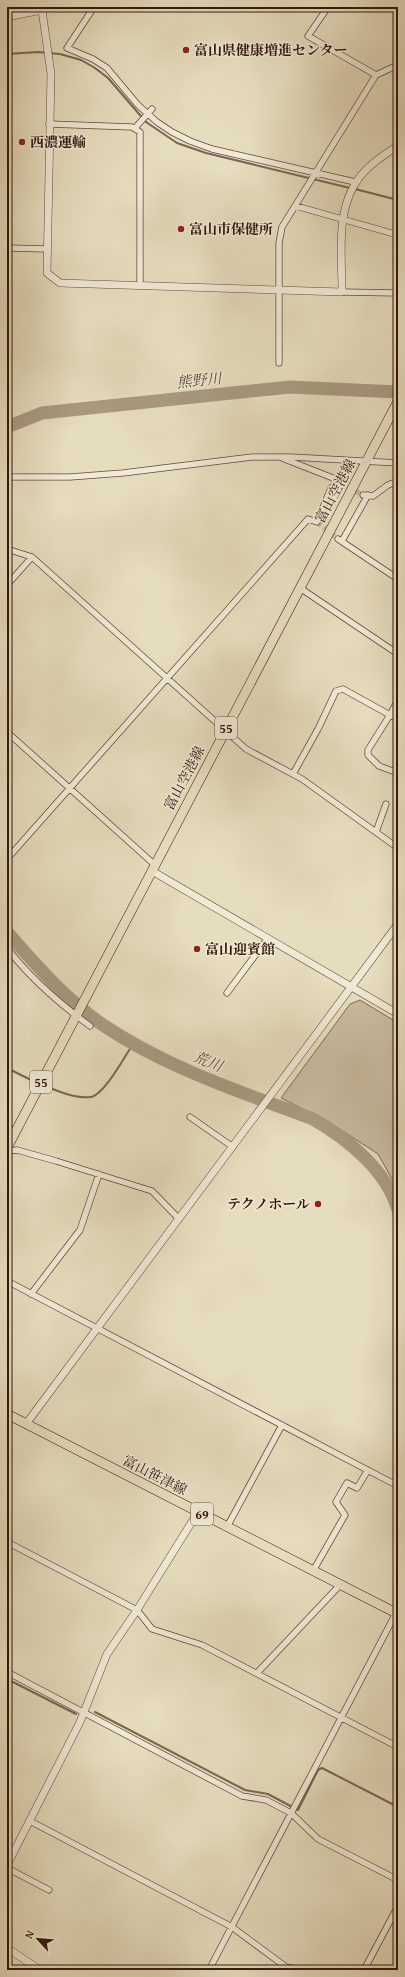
<svg xmlns="http://www.w3.org/2000/svg" width="405" height="1977" font-family="'Gentium Book Plus','Noto Serif JP',serif">
<style>
.green{fill:#c8bba0;stroke:#7e6956}
.lines{fill:none;stroke-linecap:round;stroke-linejoin:round}
.stream{stroke:#7a6652;stroke-width:2}
.river{stroke:#a99a81;stroke-width:13}
.minor-tunnel{stroke:#c2b59a;stroke-width:5.5;stroke-dasharray:5.5 3;stroke-linecap:butt}
.minor-casing{stroke:#604838;stroke-width:7}
.tertiary-casing{stroke:#604838;stroke-width:8}
.primary-casing{stroke:#33170b;stroke-width:10}
.minor{stroke:#efe9d5;stroke-width:5.5}
.tertiary{stroke:#efe9d5;stroke-width:7}
.primary{stroke:#e6ddbe;stroke-width:9}
.poi-dot{fill:#8f2418;stroke:#efe9d5;stroke-width:1.5}
.labels{text-anchor:middle;dominant-baseline:central;stroke-width:3;stroke-linejoin:round;paint-order:stroke}
.shield{fill:#efe9d5;stroke:#6b5648;stroke-width:1}
.shield-label{font-size:13px;font-weight:bold;fill:#33170b}
.poi-label{font-size:14px;font-weight:bold;fill:#33170b;stroke:#efe9d5;text-anchor:start}
.street-label{font-size:14px;fill:#33170b;stroke:#efe9d5}
.water-label{font-size:15px;font-style:italic;fill:#624b3a;stroke:#efe9d5}
</style>
<rect width="100%" height="100%" fill="#e6ddbe"/>
<filter id="stains"><feTurbulence type="fractalNoise" baseFrequency=".005" numOctaves="4"/><feColorMatrix values="0 0 0 0 .2 0 0 0 0 .09 0 0 0 0 .02 0 0 0 .5 -.17"/></filter>
<radialGradient id="worn" r=".72"><stop offset=".6" stop-color="#630" stop-opacity="0"/><stop offset="1" stop-color="#630" stop-opacity=".3"/></radialGradient>
<path class="green" d="M360,1000L398,1023V1190L378,1154L329,1122L281,1098L350,1004Z"/>
<g class="lines">
<path class="stream" d="M7,54L38,52L60,54L81,60L95,68L108,78L146,122L177,143L206,153L350,188
M355,189L398,200
M7,1068L37,1083
M43,1085C57,1091 76,1099 91,1097C104,1095 125,1056 133,1044
M7,1679L76,1714
M95,1712L245,1790L268,1794L298,1810L318,1770L322,1768L398,1807"/>
<path class="river" d="M7,427L42,413L290,387L398,392
M7,932C36,965 66,1000 103,1025C167,1068 241,1092 313,1119C348,1139 387,1171 398,1210"/>
<path class="minor-tunnel" d="M339,484L363,495
M317,522L338,539"/>
<g class="minor-casing">
<path id="minor" d="M94,7L67,48L93,59L107,68L138,105L157,122L172,132L190,141L212,149L355,182
M376,75L398,65
M49,124L132,127L140,132V285
M135,128L152,109
M296,206L398,235
M7,248L47,249
M342,292L398,293
M279,363V243L282,227L376,75L308,36L328,7
M7,477H70L123,473L252,457H291L398,463
M363,495L373,496L388,485L398,481
M338,539L398,579
M342,541L368,495
M7,549L32,557L246,749L302,779L398,848
M7,585L32,557
M300,588L398,654
M398,719L390,715L368,750V755L379,766L398,773
M7,732L155,865
M293,774L318,729L336,691L343,689L390,715L398,700
M376,832L386,804
M7,859L308,519L317,522L331,488L339,484L333,478L282,458
M7,948C30,978 60,1004 90,1026
M227,993L268,938
M190,1117L233,1147
M7,1151L17,1150L56,1161L152,1191L179,1219
M7,1281L398,1486
M31,1294L80,1230L99,1174
M227,1527L282,1425
M7,1542L137,1610L152,1629L202,1645L394,1745L398,1744
M313,1571L345,1515L336,1502L347,1483L357,1488L368,1470
M7,1672L242,1796L266,1800L291,1813L318,1839L398,1880
M257,1673L340,1585
M30,1821L232,1927L286,1967L302,1970
M7,1868L49,1890
M209,1970L396,1613
M364,1970L398,1906"/>
</g>
<g class="tertiary-casing">
<path id="tertiary" d="M42,10L51,74L47,273L60,283L342,292C342,258 336,214 355,184C364,168 383,155 398,146
M7,17L42,10L48,7
M152,871L398,1014
M26,1424L398,924
M7,1865L80,1722L107,1654L137,1610L198,1512
M7,1948L40,1970"/>
</g>
<g class="primary-casing">
<path id="primary" d="M7,1148L398,401
M7,1414L398,1614"/>
</g>
<use href="#minor" class="minor"/>
<use href="#tertiary" class="tertiary"/>
<use href="#primary" class="primary"/>
</g>
<g class="poi-dot">
<circle cx="186" cy="50" r="4"/>
<circle cx="22" cy="142" r="4"/>
<circle cx="181" cy="229" r="4"/>
<circle cx="197" cy="949" r="4"/>
<circle cx="318" cy="1204" r="4"/>
</g>
<g class="labels">
<g class="shield">
<rect x="215" y="717" width="22" height="22" rx="3"/>
<rect x="30" y="1071" width="22" height="22" rx="3"/>
<rect x="191" y="1503" width="22" height="22" rx="3"/>
</g>
<g class="shield-label">
<text x="226" y="728">55</text>
<text x="41" y="1082">55</text>
<text x="202" y="1514">69</text>
</g>
<g class="poi-label">
<text x="194" y="50">富山県健康増進センター</text>
<text x="30" y="142">西濃運輸</text>
<text x="189" y="229">富山市保健所</text>
<text x="205" y="949">富山迎賓館</text>
<text x="310" y="1204" text-anchor="end">テクノホール</text>
</g>
<g class="street-label">
<text transform="translate(335 491) rotate(-62)">富山空港線</text>
<text transform="translate(184 778) rotate(-62)">富山空港線</text>
<text transform="translate(155 1475) rotate(27)">富山笹津線</text>
</g>
<g class="water-label">
<text transform="translate(199 380) rotate(-6)">熊野川</text>
<text transform="translate(208 1061) rotate(21)">荒川</text>
</g>
</g>
<rect width="405" height="1977" fill="none" stroke="#e6ddbe" stroke-width="24"/>
<rect x="8" y="8" width="389" height="1961" fill="none" stroke="#33170b" stroke-width="2"/>
<rect x="12" y="12" width="381" height="1953" fill="none" stroke="#33170b"/>
<g transform="translate(38 1939) rotate(297)" stroke="#efe9d5" stroke-width="3" paint-order="stroke">
<path d="M0-3L7 15L0 10L-7 15Z" fill="#33170b"/>
<text y="-6" font-size="11" font-weight="bold" text-anchor="middle" fill="#33170b">N</text>
</g>
<rect width="100%" height="100%" filter="url(#stains)"/>
<rect width="100%" height="100%" fill="url(#worn)"/>
</svg>
